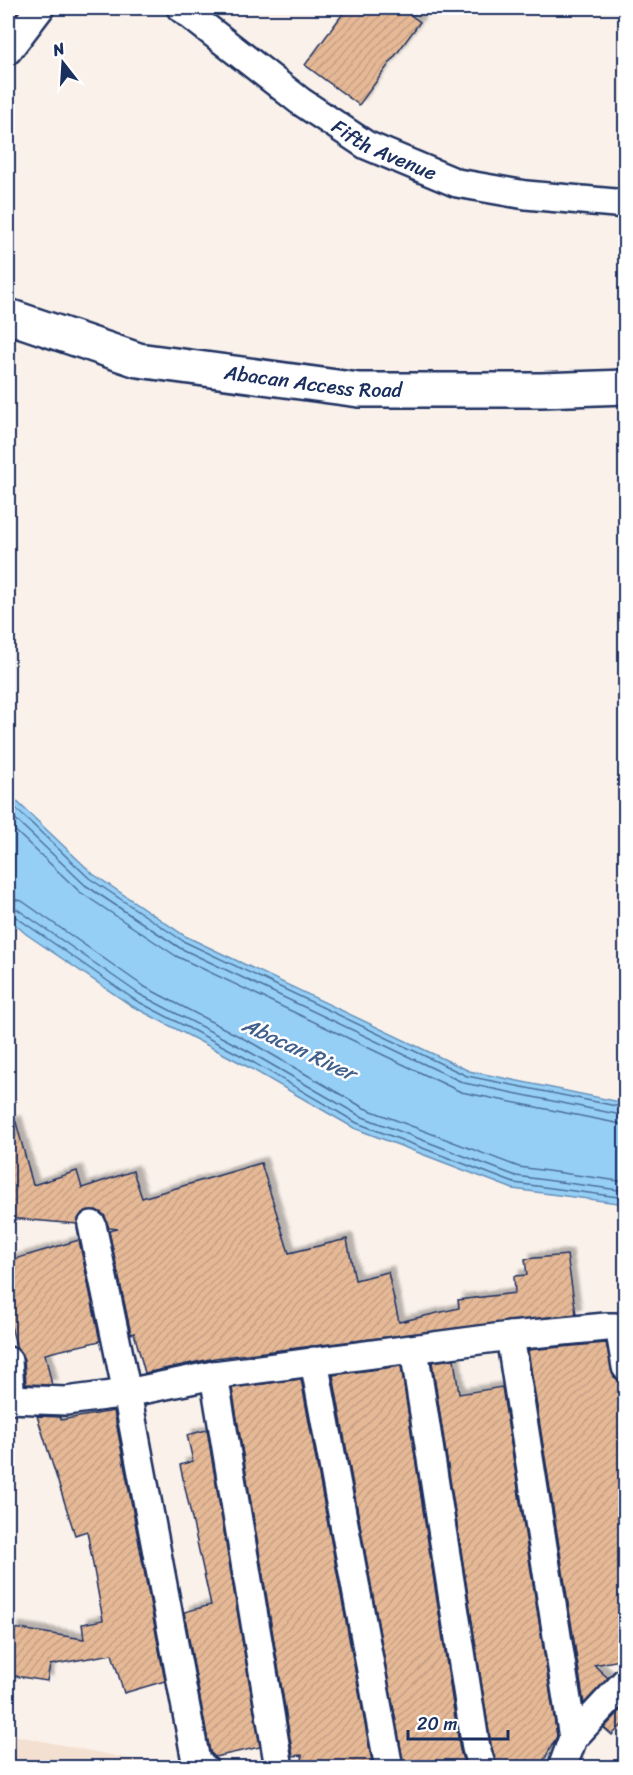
<svg xmlns="http://www.w3.org/2000/svg" width="633" height="1775" font-family="Sriracha,sans-serif">
<style>
.built{fill:#f4e0d1}
.water{fill:#96cff5;stroke:#658fb9;stroke-width:1.5}
.lines{fill:none;stroke-linecap:round;stroke-linejoin:round}
.shore{stroke:#4c6f9a;stroke-width:1.5}
.building{fill:url(#building-hatch);stroke:#1b2f5e;stroke-width:1.5;filter:url(#shadow)}
.street-casing{stroke:#1b2f5e;stroke-width:32}
.secondary-casing{stroke:#1b2f5e;stroke-width:38}
.street{stroke:#fff;stroke-width:27}
.secondary{stroke:#fff;stroke-width:33}
.labels{text-anchor:middle;dominant-baseline:central;stroke-width:5;stroke-linejoin:round;paint-order:stroke}
.street-label{font-size:20px;fill:#1b2f5e;stroke:#fff}
.water-label{font-size:21px;font-style:italic;fill:#405f8b;stroke:#fff}
</style>
<defs>
<pattern id="building-hatch" width="6" height="6" patternUnits="userSpaceOnUse" patternTransform="scale(1.5)"><rect width="6" height="6" fill="#e6b996"/><path d="M-1 1l2-2M0 6l6-6M5 7l2-2" fill="none" stroke="#c59f84"/></pattern>
<filter id="shadow"><feDropShadow dx="5.5" dy="-5.5" stdDeviation="1.5" flood-color="#0004"/></filter>
</defs>
<rect width="100%" height="100%" fill="#faf1ea"/>
<filter id="ink" filterUnits="userSpaceOnUse"><feTurbulence type="fractalNoise" baseFrequency=".0167" numOctaves="2"/><feDisplacementMap in="SourceGraphic" scale="12" xChannelSelector="R" yChannelSelector="G"/><feConvolveMatrix kernelMatrix="1 2 1 2 8 2 1 2 1" color-interpolation-filters="sRGB"/></filter>
<g filter="url(#ink)">
<path class="built" d="M8,1734L130,1759L166,1767H8Z"/>
<path class="water" d="M8,793L93,874L185,936L469,1071L625,1103V1204L513,1189L354,1128L241,1063L132,1006L26,934L8,918Z"/>
<g class="lines">
<path class="shore" d="M8,801L89,878L183,941L467,1076L626,1108
M8,812L85,885L180,948L464,1083L626,1116
M8,824L80,892L176,956L461,1092L626,1125
M8,898L22,901L143,986L252,1043L364,1108L519,1167L626,1182
M8,907L17,909L139,994L248,1051L360,1116L516,1176L626,1191
M8,914L13,915L135,1000L244,1057L357,1123L514,1183L626,1198"/>
</g>
<path class="building" d="M347,8H401L420,22L359,105L305,65Z
M16,1122L33,1185L77,1171L82,1188L133,1171L142,1198L261,1163L289,1253L347,1239L355,1280L388,1272L399,1322L459,1308L458,1300L515,1293L514,1276L527,1275L525,1259L567,1255L576,1314L215,1358L145,1373L134,1333L131,1334L109,1231L118,1229L109,1228L104,1215L96,1210L82,1213L77,1224L8,1218V1123Z
M79,1240L100,1341L45,1354L52,1385L26,1384L24,1359L17,1348L8,1316V1261Z
M606,1343L614,1377L626,1382V1659L594,1665L608,1678L584,1704L528,1350Z
M454,1359L459,1394L502,1387L557,1736L540,1767H497L491,1745L432,1362Z
M401,1366L460,1750L465,1767H404L333,1375Z
M301,1379L373,1767H303L302,1755L293,1756L232,1388Z
M114,1411L165,1681L124,1693L112,1654L50,1665L47,1681L8,1675L14,1628L84,1639L82,1624L103,1620L87,1531L75,1535L37,1416L60,1417L61,1420Z
M207,1430L260,1747L215,1757L210,1752L184,1612L211,1605L180,1465L193,1461L187,1435Z
M626,1705V1721L612,1735L604,1728Z"/>
<g class="lines">
<g class="street-casing">
<g id="street">
<path id="s1" d="M181,8L300,101L366,145L457,183L526,195L626,204"/>
<path d="M8,50L40,8"/>
<path d="M92,1225L127,1393L195,1756L197,1763L204,1768"/>
<path d="M510,1336L573,1738"/>
<path d="M414,1349L476,1748L482,1768"/>
<path d="M8,1361L11,1400"/>
<path d="M314,1361L389,1768"/>
<path d="M214,1375L279,1768"/>
<path d="M8,1399L66,1401L127,1393L214,1375L510,1336L606,1327H615L620,1332L626,1367"/>
<path d="M562,1768L573,1738L626,1681"/>
</g>
</g>
<g class="secondary-casing">
<g id="secondary">
<path id="s2" d="M8,316L138,360L359,390H541L626,387"/>
</g>
</g>
<use href="#street" class="street"/>
<use href="#secondary" class="secondary"/>
</g>
</g>
<g class="labels">
<g class="street-label">
<text stroke="none"><textPath href="#s1" startOffset="249">Fifth Avenue</textPath></text>
<text stroke="none"><textPath href="#s2" startOffset="314">Abacan Access Road</textPath></text>
</g>
<g class="water-label">
<text transform="translate(299 1049) rotate(25)">Abacan River</text>
</g>
</g>
<rect width="633" height="1775" fill="none" stroke="#fff" stroke-width="30"/>
<rect x="15" y="15" width="603" height="1745" fill="none" stroke="#1b2f5e" stroke-width="2" filter="url(#ink)"/>
<g transform="translate(63 63) rotate(343)" stroke="#ffffff" stroke-width="4.5" paint-order="stroke">
<path d="M0-4.5L10 22L0 15L-10 22Z" fill="#1b2f5e"/>
<text y="-9" font-size="16" font-weight="bold" text-anchor="middle" fill="#1b2f5e">N</text>
</g>
<path d="M408 1730v9h100v-9" fill="none" stroke="#1b2f5e" stroke-width="3"/>
<text x="417" y="1730" font-size="18" fill="#1b2f5e" stroke="#ffffff" stroke-width="4.5" paint-order="stroke">20 m</text>
</svg>
